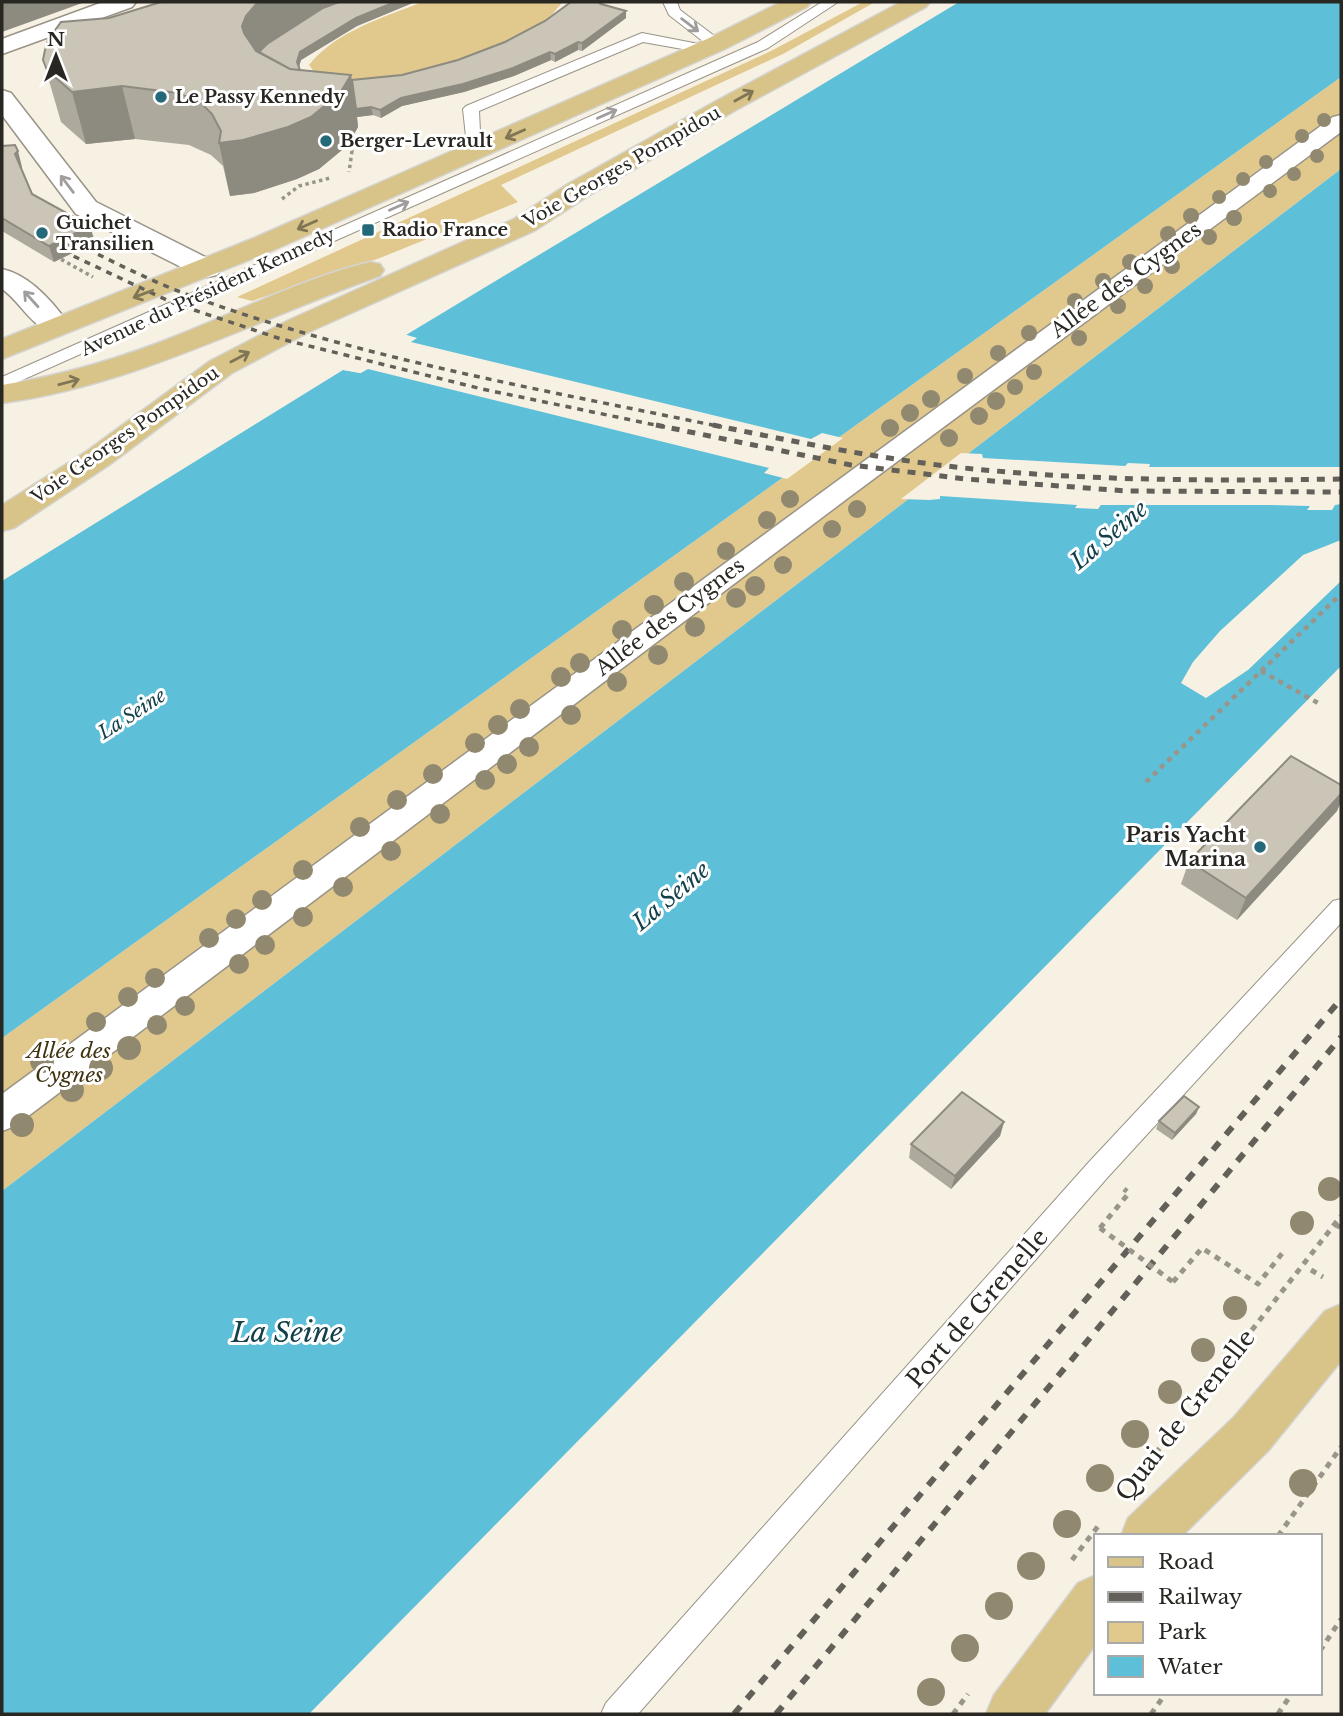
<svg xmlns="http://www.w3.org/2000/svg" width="1343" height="1716" font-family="'Libre Baskerville',serif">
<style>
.green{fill:#e1c98e}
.water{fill:#5dbfd8}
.pier{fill:#f7f1e3}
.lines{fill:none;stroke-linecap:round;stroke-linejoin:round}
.service-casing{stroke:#999487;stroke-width:2}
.pedestrian-casing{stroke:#999487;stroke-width:3}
.minor-casing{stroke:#999487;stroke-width:3}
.primary-casing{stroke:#d4d4d3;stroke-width:3}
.path-far2{stroke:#99958b;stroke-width:3.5;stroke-dasharray:3.5 3.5;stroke-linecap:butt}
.path-far1{stroke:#99958b;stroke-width:4.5;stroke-dasharray:5 5;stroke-linecap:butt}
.path{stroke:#99958b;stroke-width:5;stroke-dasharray:6 6;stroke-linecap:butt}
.service{fill:#fff;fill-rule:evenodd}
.pedestrian{fill:#fff;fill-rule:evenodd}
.minor{fill:#fff;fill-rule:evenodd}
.primary{fill:#d8c388;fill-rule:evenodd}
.rail-far2{stroke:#636059;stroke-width:3.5;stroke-dasharray:6 6;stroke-linecap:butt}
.rail-far1{stroke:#636059;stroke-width:5;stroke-dasharray:8 8;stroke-linecap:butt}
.rail{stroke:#636059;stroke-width:6;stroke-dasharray:10 10;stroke-linecap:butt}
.path-bridge{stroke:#99958b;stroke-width:5;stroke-dasharray:6 6;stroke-linecap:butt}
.tree{fill:#918870}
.wall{fill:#aea99d}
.shaded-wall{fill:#8d8a80}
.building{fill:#cac5b7;stroke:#8d8a80;stroke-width:2}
.oneway{stroke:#9f9e9c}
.oneway2{stroke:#807555}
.poi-dot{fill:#24697a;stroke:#fff;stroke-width:2.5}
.labels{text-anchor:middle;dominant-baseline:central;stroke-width:6;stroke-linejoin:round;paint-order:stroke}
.far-poi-label{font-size:18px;font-weight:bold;fill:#292722;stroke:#fff;text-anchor:start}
.far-street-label{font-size:18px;fill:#292722;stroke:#fff}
.far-water-label{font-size:19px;font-style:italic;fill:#13404b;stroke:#fff}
.street-label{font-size:21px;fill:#292722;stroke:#fff}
.poi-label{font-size:21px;font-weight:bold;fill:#292722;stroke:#fff;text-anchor:end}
.park-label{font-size:21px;font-style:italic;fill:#3e3211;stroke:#fff}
.water-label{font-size:23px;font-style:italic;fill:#13404b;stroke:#fff}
.near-street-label{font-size:24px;fill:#292722;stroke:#fff}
.near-water-label{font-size:28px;font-style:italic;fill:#13404b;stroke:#fff}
</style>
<rect width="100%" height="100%" fill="#f7f1e3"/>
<path class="green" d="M422,2H563C556,9 549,20 540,25C498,51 377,92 329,81C320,79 314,72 309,65C336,31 383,18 422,2Z
M863,2H875L783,54L501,185L518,202L380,258L252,301L237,297L771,51Z
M1341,77V169L2,1191V1038Z"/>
<path class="water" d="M959,2H1341V77L2,1038V581L343,370L361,373L416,338L406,335Z
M1341,169V666L309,1714H2V1191Z"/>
<path class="pier" d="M403,334L417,338L411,342L811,439L822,433L843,438L787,479L764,473L769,468L368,369L360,373L338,369L343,367L360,370L408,339Z
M961,453L982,454L983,458L1125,466L1128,463L1150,464L1149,467H1341V504L1335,505L1332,510H1307L1310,506L1270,505H1101L1098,509L1075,508L1077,505L940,496V499L929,500L901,499Z
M1341,540V581L1248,670L1206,698L1181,683L1193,662L1220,631L1303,555Z"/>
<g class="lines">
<g class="service-casing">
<path id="service" d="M663,2H677L680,10L721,41L723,44L721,47H711L710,52L705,53L643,42L479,111L481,152L478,155H468L463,109L466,106L642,33L709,46L669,15Z
M822,2H838L768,48L2,389V377L758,42Z
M1341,899V923L1107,1178L638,1714H601L606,1703L1089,1162L1333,901Z"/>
</g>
<g class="pedestrian-casing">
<path id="pedestrian" d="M1341,115V132L848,498L15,1126L2,1131V1094L1333,117Z"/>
</g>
<g class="minor-casing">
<path id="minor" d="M103,2H136L132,7L2,54V39Z
M2,90L11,93L96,202L217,263L221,269L217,275L207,277L197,275L76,214L2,115Z
M2,269C30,275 54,303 70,326L65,332C37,339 23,303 2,289Z"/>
</g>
<g class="primary-casing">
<path id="primary" d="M781,2H811L807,7L725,49L274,250L2,359V339L254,238L707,39Z
M901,2H930L926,7L736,110L588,196L534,231L309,332L232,373L109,465L14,528L2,531V505L87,451L210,361L289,320L514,219L568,184L718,100Z
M370,262L380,264L384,270L380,276C254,320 136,385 2,403V385C64,375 122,358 181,334C243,309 305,278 370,262Z
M1341,1304V1361L1268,1451L1182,1536H1121L1128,1518L1234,1417L1325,1311Z
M1096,1575V1644L1045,1714H986L994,1695L1078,1583Z"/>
</g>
<path class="path-far2" d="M348,145L352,151L349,172
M282,199L299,186L330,178
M55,256L93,277"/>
<path class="path-far1" d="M1261,671L1318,703
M1146,782L1341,594"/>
<path class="path" d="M1335,1224L1341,1228
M1100,1228L1129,1193L1124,1189
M1311,1270L1323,1277
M1173,1282L1202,1248L1258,1284L1284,1251
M1141,1472L1341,1216
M1278,1536L1341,1447
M1072,1560L1099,1525
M1320,1651L1341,1619
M953,1714L968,1694
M1151,1714L1166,1693
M1278,1714L1292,1693"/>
<use href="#service" class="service"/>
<use href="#pedestrian" class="pedestrian"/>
<use href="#minor" class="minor"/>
<use href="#primary" class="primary"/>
<path class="rail-far2" d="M66,238C107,259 148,280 191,296C362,359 544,390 722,427
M52,246L173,303L281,339L482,389L665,427"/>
<path class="rail-far1" d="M656,425L851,465L966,479L1127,491L1341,492
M713,425C796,442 880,459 964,468C1090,481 1215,481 1341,479"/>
<path class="rail" d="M734,1714L1341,999
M776,1714L1341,1037"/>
<path class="path-bridge" d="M1100,1228L1173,1282"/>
</g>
<g class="tree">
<circle cx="1324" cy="120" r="7"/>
<circle cx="1302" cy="136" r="7"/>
<circle cx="1317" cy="156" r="7"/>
<circle cx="1266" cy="162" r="7"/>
<circle cx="1294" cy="174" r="7"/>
<circle cx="1243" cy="179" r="7"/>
<circle cx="1270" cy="191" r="7"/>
<circle cx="1219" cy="197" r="7"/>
<circle cx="1191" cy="216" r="8"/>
<circle cx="1234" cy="218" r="8"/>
<circle cx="1168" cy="234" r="8"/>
<circle cx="1209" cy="237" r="8"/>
<circle cx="1130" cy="262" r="8"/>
<circle cx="1172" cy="266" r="8"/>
<circle cx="1103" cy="281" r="8"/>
<circle cx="1145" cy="286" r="8"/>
<circle cx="1075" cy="301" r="8"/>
<circle cx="1118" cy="306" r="8"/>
<circle cx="1029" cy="333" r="8"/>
<circle cx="1079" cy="338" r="8"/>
<circle cx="998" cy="353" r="8"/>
<circle cx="1034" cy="372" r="8"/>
<circle cx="965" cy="376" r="8"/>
<circle cx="1015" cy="387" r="8"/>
<circle cx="931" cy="399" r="9"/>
<circle cx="996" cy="401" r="9"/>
<circle cx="910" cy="413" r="9"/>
<circle cx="979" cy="416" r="9"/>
<circle cx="890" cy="428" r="9"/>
<circle cx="949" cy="438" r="9"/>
<circle cx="790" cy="499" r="9"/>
<circle cx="857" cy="509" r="9"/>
<circle cx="767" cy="520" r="9"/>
<circle cx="832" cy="529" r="9"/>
<circle cx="726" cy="551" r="9"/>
<circle cx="783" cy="565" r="9"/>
<circle cx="684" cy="582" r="10"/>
<circle cx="755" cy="586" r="10"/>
<circle cx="736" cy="598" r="10"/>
<circle cx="654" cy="605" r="10"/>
<circle cx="695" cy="627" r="10"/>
<circle cx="622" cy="630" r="10"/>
<circle cx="658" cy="655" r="10"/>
<circle cx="580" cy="663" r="10"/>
<circle cx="561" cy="677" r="10"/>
<circle cx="617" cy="682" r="10"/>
<circle cx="520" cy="709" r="10"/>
<circle cx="571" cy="715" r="10"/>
<circle cx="498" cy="725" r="10"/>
<circle cx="475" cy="743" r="10"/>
<circle cx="529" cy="747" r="10"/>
<circle cx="507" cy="764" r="10"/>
<circle cx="433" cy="774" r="10"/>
<circle cx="485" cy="780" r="10"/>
<circle cx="397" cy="800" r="10"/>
<circle cx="440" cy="814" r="10"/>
<circle cx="360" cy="827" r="10"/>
<circle cx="391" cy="851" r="10"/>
<circle cx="303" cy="870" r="10"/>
<circle cx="343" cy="887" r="10"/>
<circle cx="262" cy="900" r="10"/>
<circle cx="303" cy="917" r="10"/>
<circle cx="236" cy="919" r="10"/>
<circle cx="209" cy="938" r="10"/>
<circle cx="265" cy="945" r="10"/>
<circle cx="239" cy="964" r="10"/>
<circle cx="155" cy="978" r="10"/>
<circle cx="128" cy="997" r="10"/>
<circle cx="185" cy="1006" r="10"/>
<circle cx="96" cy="1022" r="10"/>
<circle cx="157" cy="1025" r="10"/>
<circle cx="129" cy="1048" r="12"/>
<circle cx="42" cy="1061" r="12"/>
<circle cx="101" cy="1068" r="12"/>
<circle cx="72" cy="1090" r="12"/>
<circle cx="22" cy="1125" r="12"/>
<circle cx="1330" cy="1189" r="12"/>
<circle cx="1302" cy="1223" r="12"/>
<circle cx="1235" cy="1308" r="12"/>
<circle cx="1203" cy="1350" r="12"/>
<circle cx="1170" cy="1392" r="12"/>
<circle cx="1135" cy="1434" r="14"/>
<circle cx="1100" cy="1478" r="14"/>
<circle cx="1303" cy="1483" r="14"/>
<circle cx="1067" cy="1524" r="14"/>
<circle cx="1031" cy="1566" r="14"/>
<circle cx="999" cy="1606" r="14"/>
<circle cx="965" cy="1648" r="14"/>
<circle cx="931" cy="1692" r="14"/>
</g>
<path class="wall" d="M161,2H415L357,26L301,60L299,67L300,70L352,80L402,75L458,60L601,4L626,11V18L582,51L578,50L555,62L551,60L514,76L464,92L402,106L381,118L373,115L357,117L358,127L348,145L319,169L297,179L254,193L230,196L223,166L211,155L189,145L135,139L86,144L61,122L43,60L109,18Z
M2,146L22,167L21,168L32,194L95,242L54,262L2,231Z
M1341,785V801L1337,811L1237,920L1181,884L1189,861Z
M1199,1107L1196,1114L1172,1140L1156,1129L1159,1121Z
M1004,1122L1000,1136L951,1189L909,1158L911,1144Z"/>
<path class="shaded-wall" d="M2,2H85L2,32Z
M258,2H358L252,76L242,26L246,16Z
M395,2H415L357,26L301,60L298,70L297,62L300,52L356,18Z
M626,11V18L582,51V43Z
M578,42V50L555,62V54Z
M550,52L551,60L514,76L464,92L402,106L381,118L380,110L401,98Z
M351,75L356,109L371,107L373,115L357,117L358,127L348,145L319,169L297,179L254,193L230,196L219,143Z
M122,86L135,139L86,144L72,92Z
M18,151L22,167L20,170L15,154Z
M90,226L95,242L54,262L49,246Z
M1341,794V801L1337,811L1237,920L1246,898Z
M1199,1107L1196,1114L1172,1140L1175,1133Z
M1004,1122L1000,1136L951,1189L955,1176Z"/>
<path class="building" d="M161,2H258L246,16L242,26L244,33L256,51L290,69L351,75L340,93L311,117L288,127L243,140L219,143L221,131L212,114L200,102L178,93L122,86L72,92L47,70L43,60L45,50L48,40L61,22L109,18Z
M339,2H395L356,18L300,52L297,62L300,70L290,69L259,52L267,44L323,8Z
M571,2H598L601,4L626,11L582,43L578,42L555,54L550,52L513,68L463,84L401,98L380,110L371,107L356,109L352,80L402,75L458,60L505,42L545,21Z
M15,145L18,151L15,154L32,194L90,226L49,246L2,218V146Z
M1291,756L1341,785V794L1246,898L1189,861Z
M962,1092L1004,1122L955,1176L911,1144Z
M1184,1096L1199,1107L1175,1133L1159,1121Z"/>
<defs><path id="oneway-shaft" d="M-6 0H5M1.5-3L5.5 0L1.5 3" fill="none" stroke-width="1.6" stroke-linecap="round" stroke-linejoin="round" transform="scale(1.75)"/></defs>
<g class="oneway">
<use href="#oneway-shaft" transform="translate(690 25) rotate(37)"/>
<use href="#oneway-shaft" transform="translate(607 114) rotate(-24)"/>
<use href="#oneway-shaft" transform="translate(67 184) rotate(-127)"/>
<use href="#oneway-shaft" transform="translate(399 206) rotate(-24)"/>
<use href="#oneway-shaft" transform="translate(31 299) rotate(-132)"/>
</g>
<g class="oneway2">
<use href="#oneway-shaft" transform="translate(744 96) rotate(-29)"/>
<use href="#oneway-shaft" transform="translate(515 134) rotate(156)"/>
<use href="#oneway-shaft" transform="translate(307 225) rotate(156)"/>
<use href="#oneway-shaft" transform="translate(143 294) rotate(159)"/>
<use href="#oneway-shaft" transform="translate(240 357) rotate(-28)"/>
<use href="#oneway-shaft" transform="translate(69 382) rotate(-15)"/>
</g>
<g class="poi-dot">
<circle cx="161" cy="97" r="7"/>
<circle cx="326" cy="141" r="7"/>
<rect x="361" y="223" width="14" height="14" rx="3.5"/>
<circle cx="42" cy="233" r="7"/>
<circle cx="1260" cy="847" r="7"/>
</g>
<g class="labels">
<g class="far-poi-label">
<text x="175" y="97">Le Passy Kennedy</text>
<text x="340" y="141">Berger-Levrault</text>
<text x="56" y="223">Guichet<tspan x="56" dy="21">Transilien</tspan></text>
<text x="382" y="230">Radio France</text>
</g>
<g class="far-street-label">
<text transform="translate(622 167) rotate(-30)">Voie Georges Pompidou</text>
<text transform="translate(208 292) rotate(-25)">Avenue du Président Kennedy</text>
<text transform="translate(125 435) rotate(-35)">Voie Georges Pompidou</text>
</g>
<g class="far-water-label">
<text transform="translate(132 714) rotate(-33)">La Seine</text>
</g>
<g class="street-label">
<text transform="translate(1126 280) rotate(-36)">Allée des Cygnes</text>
<text transform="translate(670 617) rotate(-37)">Allée des Cygnes</text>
</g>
<g class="poi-label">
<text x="1246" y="835">Paris Yacht<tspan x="1246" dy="24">Marina</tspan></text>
</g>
<g class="park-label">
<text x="69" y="1051">Allée des<tspan x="69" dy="24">Cygnes</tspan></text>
</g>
<g class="water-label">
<text transform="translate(1109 535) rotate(-40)">La Seine</text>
<text transform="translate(671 896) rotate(-40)">La Seine</text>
</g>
<g class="near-street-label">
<text transform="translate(977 1308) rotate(-49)">Port de Grenelle</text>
<text transform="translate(1185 1415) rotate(-52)">Quai de Grenelle</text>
</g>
<g class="near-water-label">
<text x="287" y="1332">La Seine</text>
</g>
</g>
<rect width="1343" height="1716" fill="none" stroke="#292722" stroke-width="7"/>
<rect x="1094" y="1534" width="228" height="161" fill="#ffffff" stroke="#a9a9a7" stroke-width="2"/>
<rect x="1108" y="1557" width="35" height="10" fill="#d8c388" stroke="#a9a9a7" stroke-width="2"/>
<text x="1158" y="1569" font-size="21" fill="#292722">Road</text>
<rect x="1108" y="1592" width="35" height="10" fill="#636059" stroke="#a9a9a7" stroke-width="2"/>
<text x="1158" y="1604" font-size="21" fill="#292722">Railway</text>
<rect x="1108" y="1622" width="35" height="21" fill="#e1c98e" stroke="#a9a9a7" stroke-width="2"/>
<text x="1158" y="1639" font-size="21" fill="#292722">Park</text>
<rect x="1108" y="1656" width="35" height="21" fill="#5dbfd8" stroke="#a9a9a7" stroke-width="2"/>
<text x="1158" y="1674" font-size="21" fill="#292722">Water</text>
<g transform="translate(56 56)" stroke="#ffffff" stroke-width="5" paint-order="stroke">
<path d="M0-5L12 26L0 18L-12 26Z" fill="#292722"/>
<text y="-10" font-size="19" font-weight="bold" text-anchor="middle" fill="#292722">N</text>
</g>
</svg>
